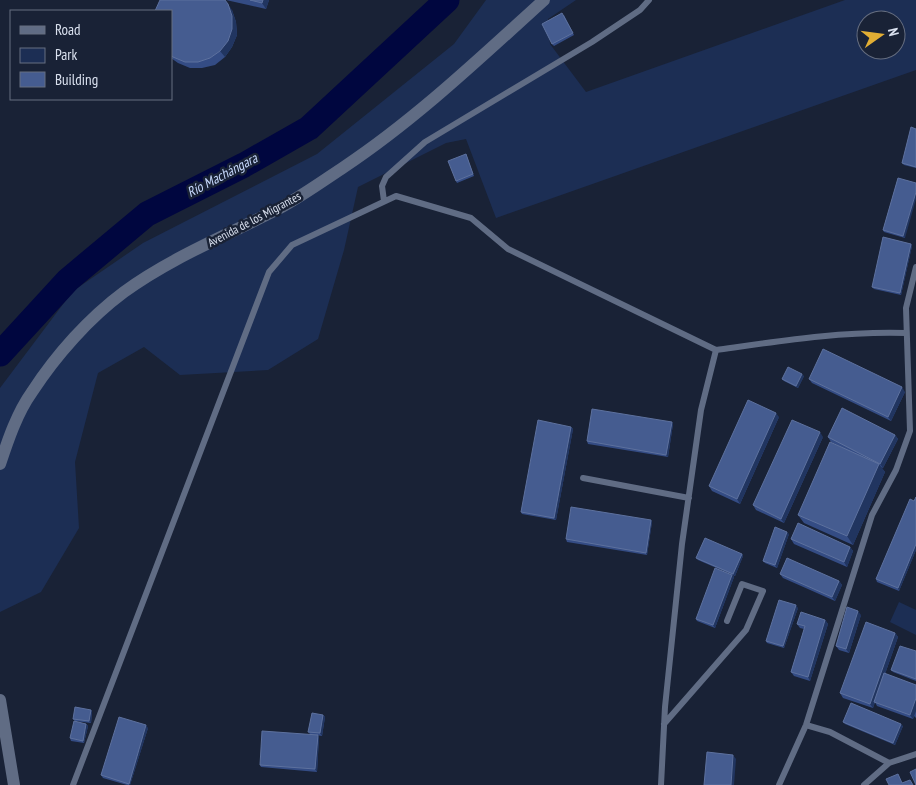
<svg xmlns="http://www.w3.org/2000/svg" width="916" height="785" font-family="'PT Sans Narrow',sans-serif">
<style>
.green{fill:#1c2e54;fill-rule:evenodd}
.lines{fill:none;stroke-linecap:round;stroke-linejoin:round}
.river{stroke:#00063f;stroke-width:25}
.lane{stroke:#606c84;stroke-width:6}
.street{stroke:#606c84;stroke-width:12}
.wall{fill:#344c84}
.shaded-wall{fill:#213560}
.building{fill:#455c90;stroke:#5d719e}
.labels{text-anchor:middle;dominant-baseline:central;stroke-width:5;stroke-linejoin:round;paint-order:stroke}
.street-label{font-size:12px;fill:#dae1ef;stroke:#192236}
.water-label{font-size:14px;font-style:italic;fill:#c8dafe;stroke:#192236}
</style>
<rect width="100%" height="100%" fill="#192236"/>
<path class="green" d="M486,0H576L548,19L550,44L586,92L845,0H916V70L496,218L466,139L446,143L358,187L344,250L318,339L268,370L180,375L144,347L98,373L75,462L79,528L41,592L0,612V388L73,291L143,243L317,154L454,44ZM866,20H896V50H866Z
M899,602L916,610V635L890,622Z"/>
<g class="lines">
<path class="river" d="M0,354L68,280L147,214L244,165L309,128L447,0"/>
<path class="lane" d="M384,201L382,186L386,177L425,142L592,42L640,10L649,0
M716,350C780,341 842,331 906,333
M583,478L689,498
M664,724L746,630L763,591L742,584L727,621
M806,725L830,732L889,763
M73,785L269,272L292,245L396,196L471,218L508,249L716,350L701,410L682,544L665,707L661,785
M779,785L806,725L872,515L896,470L910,431L906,308L916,267
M864,785L889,763L916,754"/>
<path class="street" d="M0,464C8,440 17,413 32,392C56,355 89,318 124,292C172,257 228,235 280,208C302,196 323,181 344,167C416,119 480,58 544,0
M0,700L14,785"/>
</g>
<path class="wall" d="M226,0H269L266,9Z
M232,10L236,22L237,35L232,47L225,57L215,65L202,68H190L178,63L171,58V11Z
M564,15L574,35L554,46L552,44Z
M916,129V168L904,165L902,163Z
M466,154L474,176L457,183L456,181Z
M898,178L905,238L884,232L883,230Z
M911,244L912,246L901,295L874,289L872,287Z
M804,376L798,388L784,381L782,379Z
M809,379L905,392L891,421L812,383Z
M779,417L740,504L712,491L709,486Z
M673,424L668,457L588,444L587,441Z
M571,427L573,429L556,520L522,514L521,512Z
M895,435L898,439L883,468L881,467L885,472L853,545L804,523L798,515L843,448L831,442L828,437Z
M823,437L784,523L756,510L753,505Z
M916,497V550L899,591L877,582L876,579Z
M651,520L652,522L647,555L567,542L566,539Z
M789,534L777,568L765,563L763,561Z
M791,539L850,547L853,551L847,567L794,544Z
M742,554L743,556L735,576L698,560L696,558Z
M780,574L839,581L842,585L835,601L783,578Z
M732,575L734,577L715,628L697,621L696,619Z
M798,608L784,648L767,643L766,641Z
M861,615L849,653L839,650L836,646Z
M825,620L828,624L810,681L794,676L791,672L804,629L800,628L797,624Z
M895,633L898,637L885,674L916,685V718L914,716L913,719L877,706L875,702L873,708L843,698L840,693Z
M916,651V681L893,672L891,670Z
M91,710L92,712L91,723L75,721L73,719Z
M323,715L325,717L322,736L310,734L308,732Z
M843,722L903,726L895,745L845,724Z
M86,724L88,726L84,743L71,741L70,738Z
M148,728L130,785H127L103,778L101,775Z
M319,737L317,772L261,767L260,765Z"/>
<path class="shaded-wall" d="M263,0H269L266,9L262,3Z
M228,4L232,10L236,22L237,35L232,47L225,57L220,51Z
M916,192V199L905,238L903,236Z
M911,244L912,246L901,295L900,293Z
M802,374L804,376L798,388L796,386Z
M902,387L905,392L891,421L888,417Z
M776,413L779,417L740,504L737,499Z
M672,422L673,424L668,457L666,455Z
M571,427L573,429L556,520L554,518Z
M820,432L823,437L784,523L781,519Z
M895,435L898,439L883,468L880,464Z
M879,464L885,472L853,545L847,536Z
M651,520L652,522L647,555L646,553Z
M787,532L789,534L777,568L775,565Z
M916,544V550L899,591L898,588Z
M850,547L853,551L847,567L844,562Z
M742,554L743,556L735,576L733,574Z
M732,575L734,577L715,628L713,625Z
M839,581L842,585L835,601L832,597Z
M796,605L798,608L784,648L783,646Z
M858,611L861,615L849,653L846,649Z
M825,620L828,624L810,681L808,677Z
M895,633L898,637L873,708L870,704Z
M916,698V711L913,719L910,715Z
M91,710L92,712L91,723L89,721Z
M323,715L325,717L322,736L320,733Z
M86,724L88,726L84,743L83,741Z
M901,724L903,726L895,745L893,743Z
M146,725L148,728L130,785H129V784Z
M318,735L319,737L317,772L315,769Z
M733,755L736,759L734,785H731Z"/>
<path class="building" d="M160,0H225L228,4L232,16V29L228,41L220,51L210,58L198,62H185L173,57L171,55V11H155Z
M250,0H263L262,3Z
M562,13L573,33L552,44L542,24Z
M911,127L916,129V167L902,163Z
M466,154L473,174L456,181L448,161Z
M898,178L916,183V192L903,236L883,230Z
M883,237L911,244L900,293L872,287Z
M823,349L902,387L888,417L809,379Z
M788,367L802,374L796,386L782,379Z
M748,400L776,413L737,499L709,486Z
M842,408L895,435L880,464L828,437Z
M592,409L672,422L666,455L587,441Z
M538,420L571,427L554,518L521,512Z
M792,420L820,432L781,519L753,505Z
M830,442L879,464L847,536L798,515Z
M916,497V544L898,588L876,579L910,499L914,501Z
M571,507L651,520L646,553L566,539Z
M798,523L850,547L844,562L791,539Z
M775,527L787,532L775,565L763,561Z
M705,538L742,554L733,574L696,558Z
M787,558L839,581L832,597L780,574Z
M715,568L732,575L713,625L696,619Z
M779,600L796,605L783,646L766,641Z
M847,607L858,611L846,649L836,646Z
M801,612L825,620L808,677L791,672L805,626L797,624Z
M866,622L895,633L870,704L840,693Z
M900,646L916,651V679L891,670Z
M884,673L916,685V698L910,715L874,702Z
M851,703L901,724L893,743L843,722Z
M75,707L91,710L89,721L73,719Z
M312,713L323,715L320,733L308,732Z
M119,717L146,725L129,784L101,775Z
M74,721L86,724L83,741L70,738Z
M262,731L318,735L315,769L260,765Z
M707,752L733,755L731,785H704Z
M916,769V785L910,772Z
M898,774L902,783L910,780L913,785H889L886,779Z"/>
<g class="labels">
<g class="street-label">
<text transform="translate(254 219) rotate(-28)">Avenida de los Migrantes</text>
</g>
<g class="water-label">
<text transform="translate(222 175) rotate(-28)">Río Machángara</text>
</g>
</g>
<rect x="10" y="10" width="162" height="90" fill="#192236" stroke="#666e80"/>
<rect x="20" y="26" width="25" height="8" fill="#606c84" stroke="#666e80"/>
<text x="55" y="35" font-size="15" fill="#dae1ef">Road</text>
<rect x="20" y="48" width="25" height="15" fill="#1c2e54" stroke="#666e80"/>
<text x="55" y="60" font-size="15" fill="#dae1ef">Park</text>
<rect x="20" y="72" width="25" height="15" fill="#455c90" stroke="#666e80"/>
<text x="55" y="85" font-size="15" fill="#dae1ef">Building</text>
<g transform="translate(881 35) rotate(76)"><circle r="24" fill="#192236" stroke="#666e80"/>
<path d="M0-4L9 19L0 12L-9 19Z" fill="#e2ae34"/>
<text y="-8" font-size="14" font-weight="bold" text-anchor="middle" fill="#dae1ef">N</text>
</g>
</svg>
